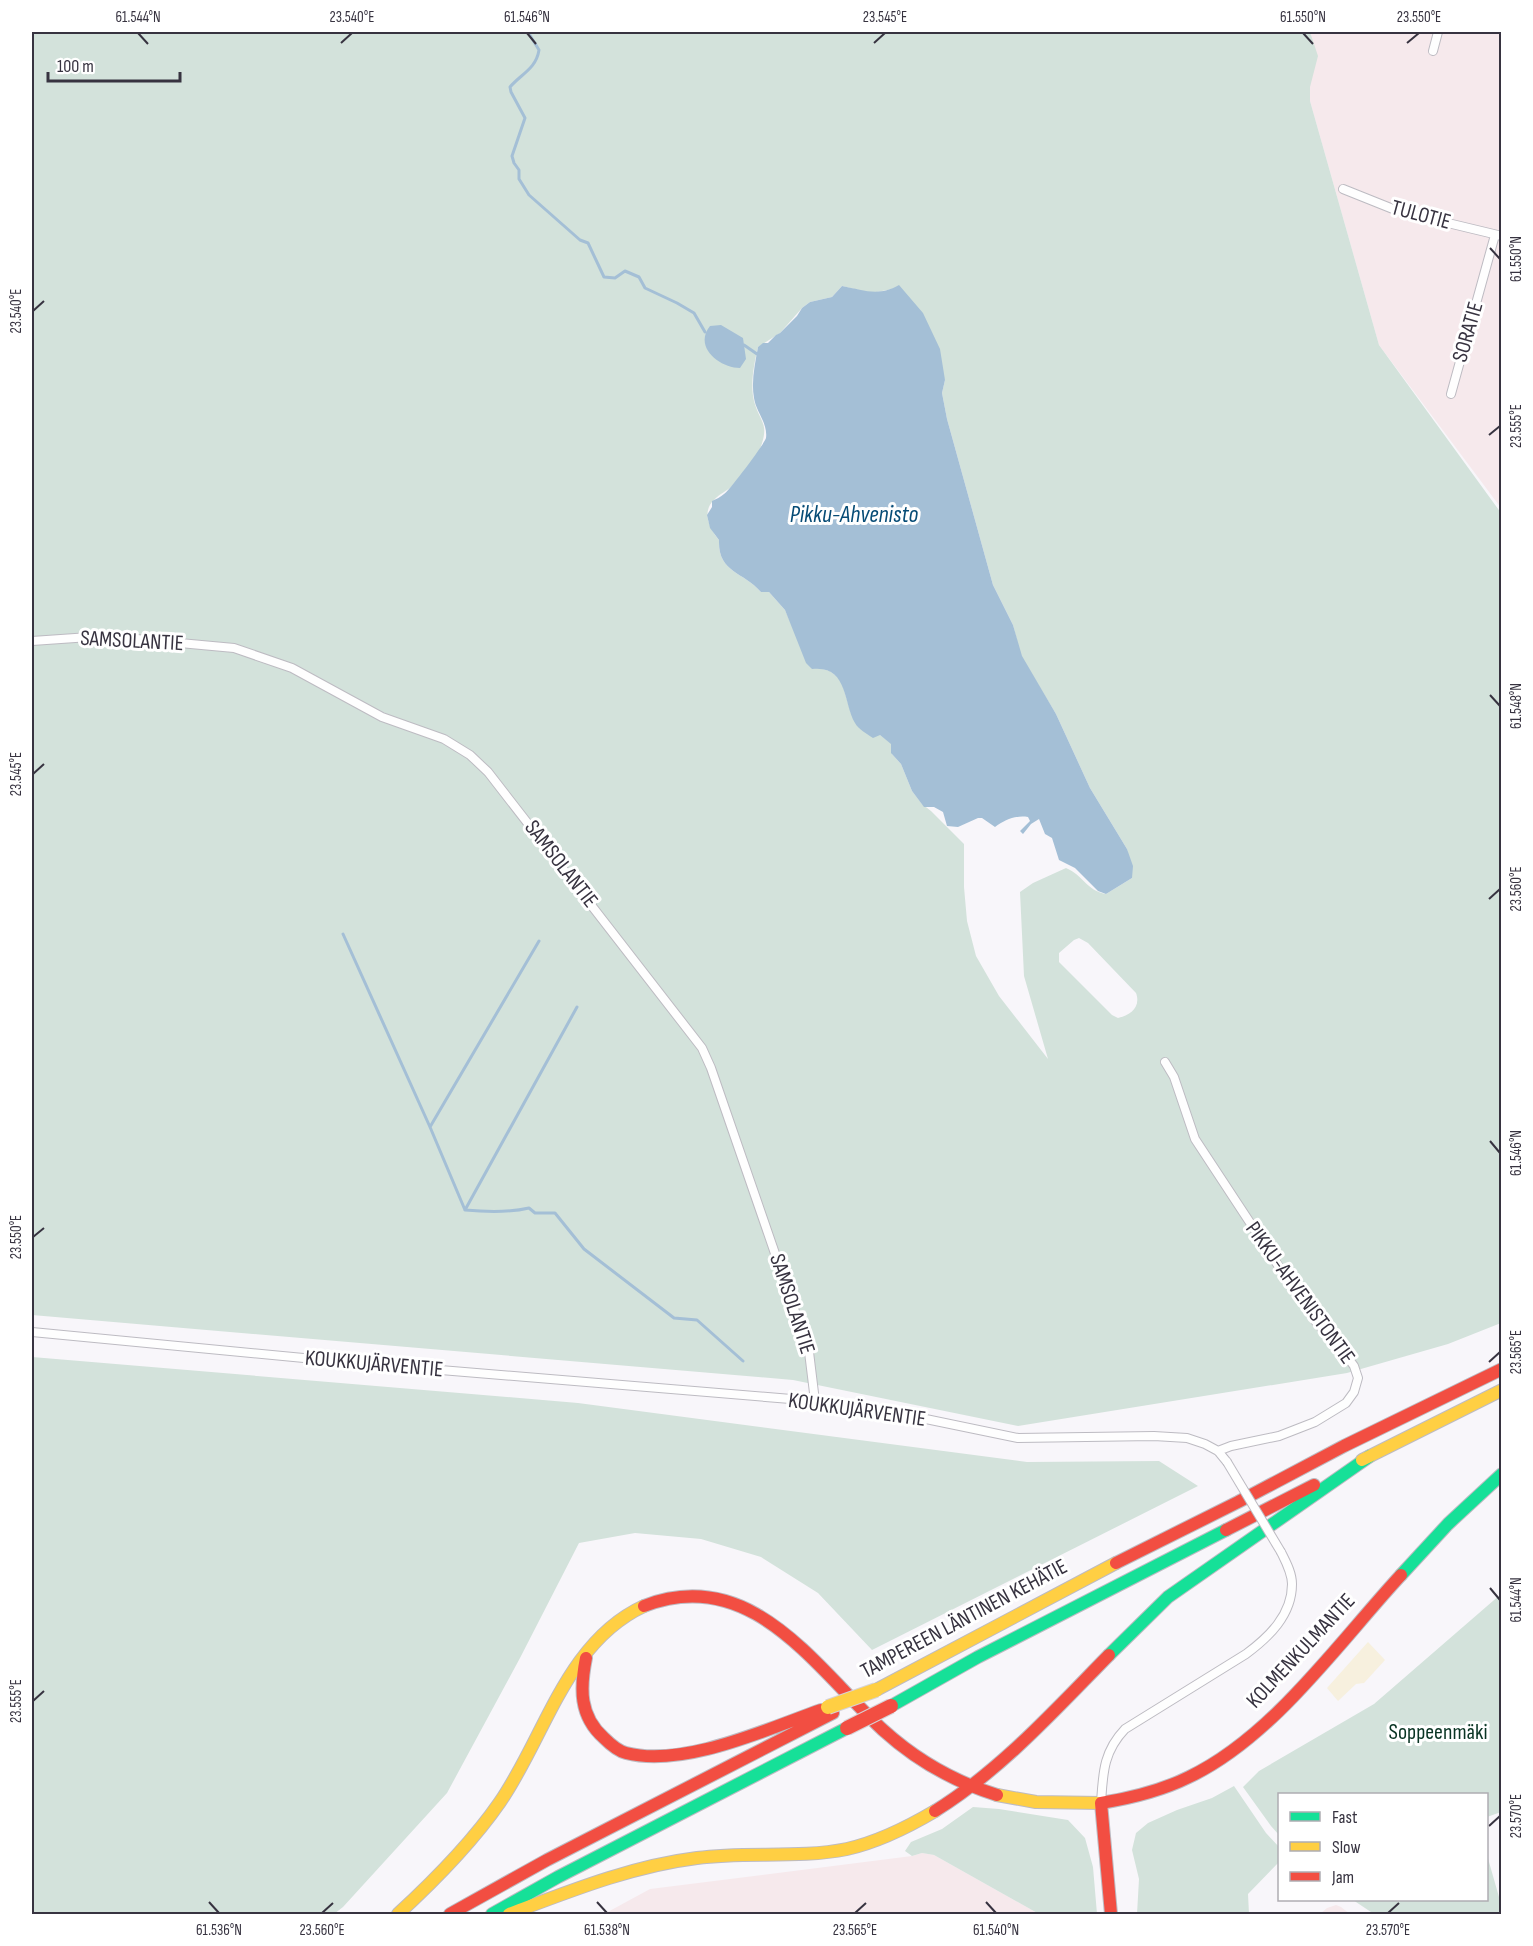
<svg xmlns="http://www.w3.org/2000/svg" width="1533" height="1946" font-family="'Sofia Sans Condensed',sans-serif">
<style>
.industrial{fill:#f6e9ec}
.green{fill:#d3e2db;fill-rule:evenodd}
.sand{fill:#f7f0de}
.water{fill:#a4bfd6}
.lines{fill:none;stroke-linecap:round;stroke-linejoin:round}
.stream{stroke:#a4bfd6;stroke-width:3}
.street-casing{stroke:#bdbbc2;stroke-width:10}
.fast-casing{stroke:#bdbbc2;stroke-width:14}
.slow-casing{stroke:#bdbbc2;stroke-width:14}
.jam-casing{stroke:#bdbbc2;stroke-width:14}
.street{stroke:#fefefe;stroke-width:8}
.fast{stroke:#16e098;stroke-width:12}
.slow{stroke:#ffcf43;stroke-width:12}
.jam{stroke:#f24e42;stroke-width:12}
.street-bridge-casing{stroke:#bdbbc2;stroke-width:10;stroke-linecap:butt}
.slow-bridge-casing{stroke:#d5d3d7;stroke-width:16;stroke-linecap:butt}
.jam-bridge-casing{stroke:#d5d3d7;stroke-width:16;stroke-linecap:butt}
.street-bridge{stroke:#fefefe;stroke-width:8}
.slow-bridge{stroke:#ffcf43;stroke-width:14}
.jam-bridge{stroke:#f24e42;stroke-width:14}
.ticks{fill:none;stroke:#373340;stroke-width:2}
.labels{text-anchor:middle;dominant-baseline:central;stroke-width:6;stroke-linejoin:round;paint-order:stroke}
.street-label{font-size:22px;fill:#373340;stroke:#fff}
.park-label{font-size:22px;fill:#093423;stroke:#fff}
.water-label{font-size:24px;font-style:italic;fill:#074c76;stroke:#fff}
.neatline{fill:none;stroke:#373340;stroke-width:2}
.ticks-label{font-size:15px;text-anchor:middle;fill:#373340}
</style>
<rect width="100%" height="100%" fill="#f8f6fa"/>
<path class="industrial" d="M1304,32H1501V508L1379,345L1310,101Z
M922,1853L934,1855L1039,1914H604L650,1889L912,1856Z
M1336,1905L1341,1907L1350,1914H1320L1327,1908Z"/>
<path class="green" d="M32,32H1310L1318,56L1310,87V101L1379,345L1501,513V1323L1448,1344L1347,1373L1018,1426L793,1380L32,1315ZM842,286L871,293L893,289L945,380L942,393L947,419L993,585L1013,625L1021,656L1056,714L1090,788L1127,849L1132,878L1106,894C1087,891 1083,875 1066,868L1033,883L1020,892L1024,976L1048,1059L999,996L976,956L967,921L964,887V844L931,811L922,804L912,791L901,764L892,754V744L851,713L841,680L830,671L819,668L796,635L785,610L769,592H761C743,571 718,573 719,540C710,529 701,512 714,500C719,494 727,491 732,486C740,478 756,459 760,449C770,423 760,423 754,401C750,384 754,364 758,347L780,333L802,308L810,302L832,297ZM1079,938L1088,943L1136,993C1141,1007 1131,1015 1118,1018L1112,1015L1059,962V953L1074,940Z
M32,1357L578,1403L1027,1462L1159,1461L1198,1486L872,1650L818,1593L761,1557L701,1539L635,1533L579,1543L520,1658L447,1793L343,1907L334,1914H32Z
M1501,1594V1812L1487,1817L1486,1794H1280L1279,1835L1271,1826L1243,1787L1259,1771L1374,1704Z
M1234,1786L1266,1833L1279,1847V1862L1248,1894L1249,1914H1137L1139,1879L1132,1850L1136,1833L1148,1823L1177,1810L1212,1798Z
M973,1807L999,1809L1068,1820L1085,1838L1093,1867L1097,1914H1039L934,1855L922,1853L912,1856L905,1851L911,1842L942,1829Z
M1487,1855L1501,1904V1914H1374L1353,1900H1486Z"/>
<path class="sand" d="M1368,1642L1385,1660L1364,1683L1356,1684L1338,1701L1327,1688Z"/>
<path class="water" d="M899,285L923,313L940,349L945,380L942,393L947,419L993,585L1013,625L1022,656L1056,714L1090,788L1127,849L1133,866L1132,878L1106,894L1098,891L1075,868L1059,860L1052,838L1045,834L1039,819L1031,824L1023,834L1020,831L1030,821L1028,817C1015,815 1005,820 995,827L982,818H978L958,827L947,826L943,812L934,807H924L912,791L901,764L891,753V744L880,735L873,738C867,734 858,729 855,723C843,702 848,665 812,669L806,663L785,610L769,592H761C743,571 718,573 719,540L710,528L707,515L712,507V501C716,499 721,497 724,494C729,491 765,443 766,438C768,423 756,412 754,398C751,381 755,364 758,347L763,343H768L776,335L780,333L797,316L802,308L810,302L832,297L842,286C864,290 878,297 899,285Z
M721,325L743,338L746,359L740,368C720,368 693,347 710,326Z"/>
<g class="lines">
<path class="stream" d="M528,32L539,50C536,69 521,74 510,87L511,92L525,118L512,156L514,163L519,170V179L529,195L580,240L588,243L604,277L615,278L625,271L639,277L645,288L677,303L694,313L705,332
M744,345L757,354
M343,934L430,1127L465,1210
M430,1127L539,941
M465,1210C487,1212 508,1213 529,1208L535,1213H555L584,1249L674,1318L697,1320L743,1361
M465,1210L577,1007"/>
<g class="street-casing">
<path id="street" d="M1433,51L1438,32
M1343,189L1398,211L1502,236
M1451,394L1495,235
M32,641L104,636L234,648L292,668L382,717L444,739L470,755L488,772L702,1048L711,1068L809,1352L815,1401
M1165,1062L1174,1077L1195,1139L1289,1282L1316,1322L1343,1351L1354,1366L1358,1378L1354,1392L1346,1403L1315,1422L1279,1436L1231,1446L1218,1451
M32,1332L356,1363L815,1401L892,1412L1018,1438L1154,1436L1187,1438L1205,1444L1218,1451L1227,1462
M1101,1803C1103,1774 1103,1752 1125,1729L1246,1654C1269,1637 1292,1615 1292,1584C1292,1573 1286,1562 1281,1552"/>
</g>
<g class="fast-casing">
<path id="fast" d="M1401,1575L1448,1524L1502,1474
M1109,1655L1168,1597L1370,1456
M891,1706L978,1657L1226,1530
M492,1914L558,1877L847,1728"/>
</g>
<g class="slow-casing">
<path id="slow" d="M1362,1460L1502,1390
M876,1690L1116,1563
M997,1795L1036,1802L1101,1803
M398,1914C435,1880 471,1844 500,1802C545,1737 566,1642 644,1606
M509,1914C570,1891 632,1866 697,1858C747,1851 798,1859 847,1849C878,1842 908,1827 935,1811"/>
</g>
<g class="jam-casing">
<path id="jam" d="M1226,1530L1314,1485
M1116,1563L1238,1502L1344,1446L1502,1369
M644,1606C751,1564 815,1667 883,1730C915,1759 955,1782 997,1795
M586,1658C580,1688 579,1716 604,1738C610,1744 618,1751 626,1753C683,1768 767,1729 821,1710
M935,1811C1001,1770 1055,1710 1109,1655
M450,1914L547,1860L833,1713
M1111,1914L1101,1803C1132,1798 1161,1791 1189,1777C1273,1737 1339,1642 1401,1575"/>
</g>
<use href="#street" class="street"/>
<use href="#fast" class="fast"/>
<use href="#slow" class="slow"/>
<use href="#jam" class="jam"/>
<g class="street-bridge-casing">
<path id="street-bridge" d="M1227,1462L1281,1552"/>
</g>
<g class="slow-bridge-casing">
<path id="slow-bridge" d="M828,1707L876,1690"/>
</g>
<g class="jam-bridge-casing">
<path id="jam-bridge" d="M847,1728L891,1706"/>
</g>
<use href="#street-bridge" class="street-bridge"/>
<use href="#slow-bridge" class="slow-bridge"/>
<use href="#jam-bridge" class="jam-bridge"/>
</g>
<path class="ticks" d="M138,33L148,44M527,33L536,44M1303,33L1313,44M341,43L352,33M874,43L885,33M1407,43L1419,33M1490,248L1500,259M33,311L44,301M1489,435L1500,426M1490,695L1500,706M33,774L44,764M1489,899L1500,889M1490,1141L1500,1153M33,1237L44,1228M1489,1362L1500,1352M1490,1588L1500,1600M33,1701L44,1691M1489,1826L1500,1816M209,1902L219,1913M597,1902L607,1913M986,1902L996,1913M322,1913L333,1903M855,1913L866,1903M1388,1913L1399,1903"/>
<g class="labels">
<g class="street-label">
<text transform="translate(1421 215) rotate(15)">TULOTIE</text>
<text transform="translate(1468 332) rotate(-74)">SORATIE</text>
<text transform="translate(132 641) rotate(3)">SAMSOLANTIE</text>
<text transform="translate(561 864) rotate(52)">SAMSOLANTIE</text>
<text transform="translate(1300 1293) rotate(54)">PIKKU-AHVENISTONTIE</text>
<text transform="translate(792 1304) rotate(72)">SAMSOLANTIE</text>
<text transform="translate(374 1364) rotate(5)">KOUKKUJÄRVENTIE</text>
<text transform="translate(857 1410) rotate(8)">KOUKKUJÄRVENTIE</text>
<text transform="translate(964 1619) rotate(-28)">TAMPEREEN LÄNTINEN KEHÄTIE</text>
<text transform="translate(1301 1651) rotate(-47)">KOLMENKULMANTIE</text>
</g>
<g class="park-label">
<text x="1438" y="1732">Soppeenmäki</text>
</g>
<g class="water-label">
<text x="854" y="514">Pikku-Ahvenisto</text>
</g>
</g>
<rect width="1533" height="1946" fill="none" stroke="#ffffff" stroke-width="66"/>
<rect x="1278" y="1793" width="210" height="108" fill="#ffffff" stroke="#afadb3" stroke-width="1.5"/>
<rect x="1290" y="1812" width="30" height="9" fill="#16e098" stroke="#afadb3" stroke-width="1.5"/>
<text x="1332" y="1823" font-size="18" fill="#373340">Fast</text>
<rect x="1290" y="1842" width="30" height="9" fill="#ffcf43" stroke="#afadb3" stroke-width="1.5"/>
<text x="1332" y="1853" font-size="18" fill="#373340">Slow</text>
<rect x="1290" y="1872" width="30" height="9" fill="#f24e42" stroke="#afadb3" stroke-width="1.5"/>
<text x="1332" y="1883" font-size="18" fill="#373340">Jam</text>
<path d="M48 72v9h132v-9" fill="none" stroke="#373340" stroke-width="3"/>
<text x="57" y="72" font-size="18" fill="#373340" stroke="#ffffff" stroke-width="4.5" paint-order="stroke">100 m</text>
<rect x="33" y="33" width="1467" height="1880" class="neatline"/>
<g class="ticks-label">
<text x="138" y="22">61.544°N</text>
<text x="352" y="22">23.540°E</text>
<text x="527" y="22">61.546°N</text>
<text x="885" y="22">23.545°E</text>
<text x="1303" y="22">61.550°N</text>
<text x="1419" y="22">23.550°E</text>
<text transform="translate(1516 259) rotate(-90)" y="5">61.550°N</text>
<text transform="translate(16 311) rotate(-90)" y="5">23.540°E</text>
<text transform="translate(1516 426) rotate(-90)" y="5">23.555°E</text>
<text transform="translate(1516 706) rotate(-90)" y="5">61.548°N</text>
<text transform="translate(16 774) rotate(-90)" y="5">23.545°E</text>
<text transform="translate(1516 889) rotate(-90)" y="5">23.560°E</text>
<text transform="translate(1516 1153) rotate(-90)" y="5">61.546°N</text>
<text transform="translate(16 1237) rotate(-90)" y="5">23.550°E</text>
<text transform="translate(1516 1352) rotate(-90)" y="5">23.565°E</text>
<text transform="translate(1516 1600) rotate(-90)" y="5">61.544°N</text>
<text transform="translate(16 1701) rotate(-90)" y="5">23.555°E</text>
<text transform="translate(1516 1816) rotate(-90)" y="5">23.570°E</text>
<text x="219" y="1935">61.536°N</text>
<text x="322" y="1935">23.560°E</text>
<text x="607" y="1935">61.538°N</text>
<text x="855" y="1935">23.565°E</text>
<text x="996" y="1935">61.540°N</text>
<text x="1388" y="1935">23.570°E</text>
</g>
</svg>
